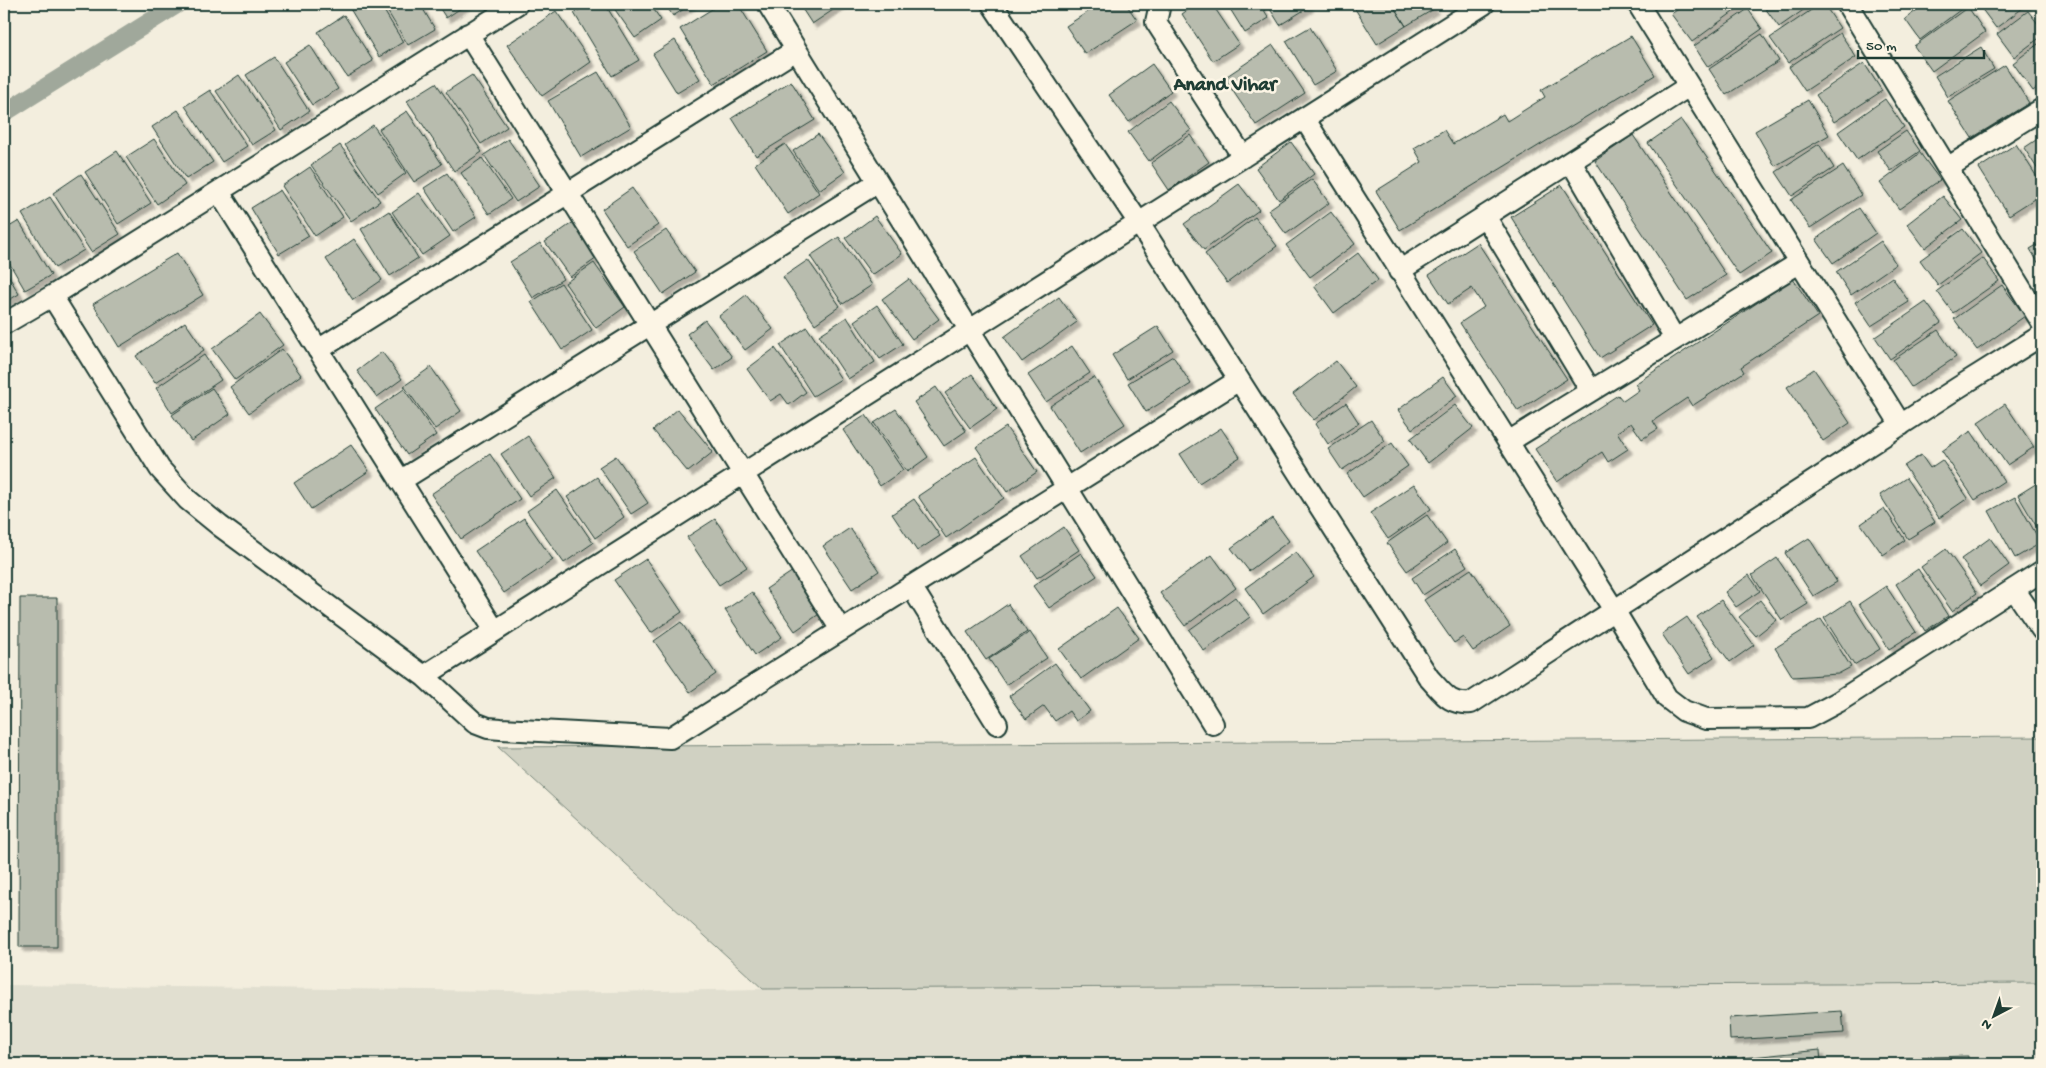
<svg xmlns="http://www.w3.org/2000/svg" width="2046" height="1068" font-family="'Gochi Hand',sans-serif">
<style>
.built{fill:#e1dfd0}
.green{fill:#d0d1c2;stroke:#78877b}
.lines{fill:none;stroke-linecap:round;stroke-linejoin:round}
.canal{stroke:#a0a89b;stroke-width:18}
.building{fill:#b8bcae;stroke:#1f3d34;filter:url(#shadow)}
.street-casing{stroke:#1f3d34;stroke-width:24}
.street{stroke:#fcf5e5;stroke-width:20}
.labels{text-anchor:middle;dominant-baseline:central;stroke-width:5;stroke-linejoin:round;paint-order:stroke}
.district-label{font-size:20px;font-weight:bold;fill:#1f3d34;stroke:#fcf5e5}
</style>
<defs>
<filter id="shadow"><feDropShadow dx="4.5" dy="4.5" stdDeviation="1" flood-color="#0004"/></filter>
</defs>
<rect width="100%" height="100%" fill="#f3eede"/>
<filter id="ink" filterUnits="userSpaceOnUse"><feTurbulence type="fractalNoise" baseFrequency=".02" numOctaves="2"/><feDisplacementMap in="SourceGraphic" scale="10" xChannelSelector="R" yChannelSelector="G"/><feConvolveMatrix kernelMatrix="1 2 1 2 8 2 1 2 1" color-interpolation-filters="sRGB"/></filter>
<g filter="url(#ink)">
<path class="built" d="M2042,983V1064H4V985L509,991L554,993L763,989Z"/>
<path class="green" d="M2042,737V983L763,989L498,747Z"/>
<g class="lines">
<path class="canal" d="M4,113L178,4"/>
</g>
<path class="building" d="M355,4H380L403,42L379,57L349,7Z
M383,4H420L435,29L408,45Z
M437,4H467L446,18Z
M589,4H605L639,60L612,76L574,13Z
M611,4H650L661,20L635,38Z
M665,4H692L673,16Z
M720,4H738L767,51L714,84L680,29Z
M799,4H842L812,24Z
M1100,4H1126L1137,20L1085,54L1066,26Z
M1196,4H1212L1239,44L1213,61L1182,14Z
M1227,4H1260L1269,18L1245,33Z
M1267,4H1308L1309,7L1280,25Z
M1352,4H1392L1406,26L1377,44Z
M1392,4H1431L1434,9L1406,26Z
M1686,4H1744L1692,42L1671,14Z
M1762,4H1812L1779,27Z
M1820,4H1824L1840,28L1788,63L1770,38Z
M1925,4H1968L1920,40L1905,19Z
M1978,4H2026L2027,5L1996,28Z
M1968,7L1985,32L1932,71L1914,46Z
M1748,9L1762,29L1708,67L1694,46Z
M556,11L591,62L542,96L507,45Z
M2028,11L2042,29V36L2014,57L1997,34Z
M344,15L373,61L347,77L318,32Z
M1310,27L1337,71L1313,85L1286,41Z
M1840,33L1856,57L1805,91L1789,67Z
M1762,34L1779,61L1726,95L1709,69Z
M1631,36L1655,75L1400,230L1376,191L1422,162L1414,148L1444,130L1453,144L1503,114L1507,121L1545,97L1541,90Z
M675,40L700,79L677,93L653,54Z
M2042,41V84L2033,91L2013,63Z
M310,45L338,89L312,105L284,62Z
M1273,45L1305,93L1256,125L1224,78Z
M1981,47L1994,69L1948,97L1935,76Z
M274,57L309,111L281,130L246,75Z
M1864,63L1882,91L1834,122L1816,95Z
M1152,64L1171,91L1129,122L1109,95Z
M2005,65L2029,103L1972,138L1948,101Z
M598,72L631,127L581,157L548,101Z
M239,75L276,130L252,145L216,91Z
M472,75L507,127L481,144L446,92Z
M791,81L815,120L756,156L732,118Z
M436,83L482,152L454,171L407,101Z
M210,90L247,146L222,162L185,106Z
M1885,99L1904,127L1857,160L1838,132Z
M1808,100L1829,135L1775,166L1755,131Z
M1169,101L1191,130L1149,161L1128,132Z
M178,110L213,162L186,179L152,127Z
M407,111L442,164L414,182L379,129Z
M1681,120L1772,253L1739,275L1648,143Z
M373,125L406,173L378,193L345,145Z
M1906,131L1920,151L1891,171L1877,151Z
M818,134L845,172L819,190L793,151Z
M1190,135L1209,162L1169,190L1151,163Z
M1633,135L1726,275L1687,300L1595,161Z
M2042,136V176L2024,148Z
M154,139L185,185L157,204L126,157Z
M508,139L540,186L516,202L484,155Z
M1291,142L1314,174L1279,200L1256,168Z
M785,144L819,193L788,214L755,164Z
M1819,144L1834,168L1792,196L1776,172Z
M2016,144L2042,185V194L2009,215L1979,168Z
M340,145L380,201L351,221L311,165Z
M117,151L151,203L118,224L85,172Z
M1920,153L1940,180L1899,209L1880,183Z
M482,158L511,199L489,214L461,173Z
M1843,166L1861,195L1810,228L1791,200Z
M310,167L343,217L315,236L282,186Z
M447,173L476,217L453,232L424,188Z
M81,174L120,234L91,252L53,193Z
M1312,179L1329,203L1286,234L1268,210Z
M1239,184L1259,210L1204,250L1184,224Z
M1562,185L1652,325L1600,358L1511,217Z
M632,188L658,225L627,246L602,209Z
M280,190L309,236L279,254L251,208Z
M419,193L450,236L422,255L392,212Z
M1943,196L1962,220L1925,248L1907,224Z
M50,197L84,250L55,268L22,214Z
M1859,208L1876,233L1833,263L1816,239Z
M389,211L418,258L390,276L361,229Z
M1331,212L1355,244L1310,277L1286,245Z
M875,216L902,254L872,275L845,238Z
M1255,217L1277,246L1227,283L1205,254Z
M19,221L51,275L25,290L4,254V230Z
M575,221L600,256L570,277L545,242Z
M1963,229L1981,253L1938,285L1920,260Z
M666,230L695,272L663,294L634,251Z
M839,237L872,285L843,304L810,256Z
M354,239L382,280L353,300L326,259Z
M1881,241L1896,264L1851,295L1836,272Z
M2042,242V269L2030,249Z
M540,243L563,279L533,298L510,262Z
M1478,243L1567,379L1518,411L1460,323L1484,307L1472,288L1448,304L1429,275Z
M177,253L203,295L119,347L93,304Z
M1358,253L1378,280L1334,313L1314,286Z
M1983,258L1999,281L1953,313L1937,291Z
M808,260L840,306L815,324L783,277Z
M594,263L625,307L596,328L565,283Z
M4,268L19,294L4,303Z
M1892,277L1909,302L1871,326L1855,302Z
M909,279L939,319L912,339L882,299Z
M1793,279L1818,316L1741,367L1744,372L1692,406L1687,398L1653,421L1658,429L1642,439L1631,423L1617,432L1628,449L1608,462L1602,452L1557,482L1535,449L1618,395L1623,401L1639,390L1635,384Z
M561,283L592,330L562,350L531,302Z
M2002,285L2025,316L1977,350L1954,319Z
M746,295L773,329L745,350L719,316Z
M1059,297L1077,322L1022,362L1004,337Z
M1926,302L1941,323L1890,359L1875,337Z
M877,305L903,344L880,359L854,321Z
M260,314L283,345L235,380L212,349Z
M847,317L875,362L848,379L819,335Z
M705,320L732,357L714,370L687,334Z
M185,322L204,350L155,383L136,356Z
M1158,326L1173,350L1127,379L1112,355Z
M807,327L841,379L813,396L780,345Z
M1938,330L1956,357L1911,387L1893,360Z
M1072,346L1090,373L1046,402L1028,375Z
M775,348L806,392L789,405L781,394L770,401L747,369Z
M282,349L301,375L249,413L230,387Z
M382,352L402,379L377,397L357,371Z
M204,355L221,380L172,413L156,388Z
M1173,356L1191,384L1146,412L1128,383Z
M1336,361L1356,387L1314,420L1293,394Z
M431,367L461,411L435,429L404,386Z
M1814,369L1850,423L1823,441L1787,387Z
M972,374L997,409L970,428L945,393Z
M1094,377L1125,424L1080,453L1050,406Z
M1443,377L1457,396L1412,429L1398,410Z
M2042,380V393L2036,384Z
M936,387L966,431L944,446L914,402Z
M212,388L230,414L191,441L172,415Z
M404,389L436,435L407,455L375,409Z
M1346,403L1359,423L1328,444L1315,424Z
M2005,404L2034,447L2007,465L1978,422Z
M1455,405L1473,428L1428,463L1410,439Z
M678,409L713,452L688,472L653,430Z
M896,409L928,457L907,472L874,423Z
M866,415L903,470L880,486L843,430Z
M1371,420L1385,441L1342,470L1328,449Z
M1006,427L1037,472L1007,492L976,447Z
M1221,428L1240,457L1199,483L1180,454Z
M1971,431L2004,481L1975,500L1942,451Z
M528,436L556,478L529,496L501,454Z
M1392,443L1408,466L1363,497L1347,474Z
M351,445L369,471L311,509L294,483Z
M490,454L520,499L461,539L431,494Z
M1921,455L1930,468L1942,460L1968,498L1939,518L1904,466Z
M616,456L648,503L631,514L599,467Z
M976,457L1004,498L946,538L918,496Z
M597,477L624,517L595,538L567,497Z
M1906,478L1935,522L1908,539L1880,495Z
M2042,480V536L2018,495Z
M1414,484L1431,509L1388,539L1370,513Z
M557,490L593,543L564,563L527,511Z
M2015,497L2041,543L2015,558L1989,511Z
M914,499L940,536L917,551L892,514Z
M1884,508L1905,540L1883,555L1861,524Z
M1427,515L1447,543L1407,571L1387,543Z
M524,518L553,560L504,593L475,551Z
M1272,518L1289,541L1249,571L1231,548Z
M715,519L747,567L719,585L687,537Z
M1064,527L1079,550L1037,578L1022,556Z
M850,528L879,571L852,589L823,546Z
M1809,538L1837,582L1813,596L1785,553Z
M1990,538L2009,565L1980,586L1961,559Z
M1455,549L1467,566L1423,595L1412,578Z
M1946,549L1977,593L1952,611L1921,567Z
M1296,552L1314,577L1263,614L1245,588Z
M1081,553L1097,576L1049,608L1033,586Z
M1212,555L1236,588L1185,626L1160,593Z
M1777,558L1808,604L1782,620L1752,575Z
M646,559L682,612L651,633L614,580Z
M1471,569L1510,626L1473,651L1463,637L1454,643L1424,600Z
M1918,569L1948,616L1925,631L1896,584Z
M793,571L822,612L795,631L766,589Z
M1749,575L1760,591L1736,607L1725,592Z
M1886,586L1916,632L1889,649L1859,604Z
M752,592L782,637L755,655L725,610Z
M1235,597L1250,617L1204,651L1189,630Z
M20,598H57V947H19Z
M1721,600L1754,645L1730,662L1697,617Z
M1760,600L1776,620L1756,636L1739,617Z
M1850,601L1880,649L1854,665L1824,618Z
M1008,604L1027,632L986,660L967,632Z
M1117,608L1139,638L1081,679L1059,649Z
M1687,617L1714,657L1689,674L1662,634Z
M1821,619L1851,667L1838,674L1793,677L1775,648Z
M681,622L716,674L690,692L654,641Z
M1030,632L1047,658L1006,685L989,659Z
M1055,663L1090,711L1076,721L1069,711L1055,721L1044,706L1026,719L1009,696Z
M1842,1011L1844,1033L1730,1040L1729,1018Z
M1820,1050L1821,1064H1743L1742,1058Z
M1968,1056V1064H1899V1058Z"/>
<g class="lines">
<g class="street-casing">
<path id="street" d="M768,4L1213,724
M992,4L1139,223L1429,678C1444,694 1449,705 1471,703L1959,387L2042,335
M1160,4L1156,22L1243,157
M1638,4L1901,425
M1847,4L2042,323
M468,34L841,630
M1304,118L1614,610L1667,698L1684,711L1706,719L1808,718L1838,702L2042,571
M1571,162L1675,339
M1947,168L2042,109
M219,192L495,631
M1485,216L1591,391
M1399,271L1689,86
M52,296L160,469L188,500L220,526L424,676L475,723L488,728L501,729L670,738L1239,380
M4,324L52,296L517,4
M318,350L796,50
M1508,442L1799,263
M400,481L878,182
M911,586L997,724
M2014,589L2042,630
M424,676L1484,4"/>
</g>
<use href="#street" class="street"/>
</g>
</g>
<g class="labels">
<g class="district-label">
<text x="1225" y="86">Anand Vihar</text>
</g>
</g>
<rect width="2046" height="1068" fill="none" stroke="#fcf5e5" stroke-width="20"/>
<rect x="10" y="10" width="2026" height="1048" fill="none" stroke="#1f3d34" stroke-width="2" filter="url(#ink)"/>
<g transform="translate(1994 1016) rotate(221)" stroke="#fcf5e5" stroke-width="4" paint-order="stroke">
<path d="M0-4L9 19L0 12L-9 19Z" fill="#1f3d34"/>
<text y="-8" font-size="14" font-weight="bold" text-anchor="middle" fill="#1f3d34">N</text>
</g>
<path d="M1858 50v8h126v-8" fill="none" stroke="#1f3d34" stroke-width="2.5"/>
<text x="1866" y="50" font-size="15" fill="#1f3d34" stroke="#fcf5e5" stroke-width="4" paint-order="stroke">50 m</text>
</svg>
